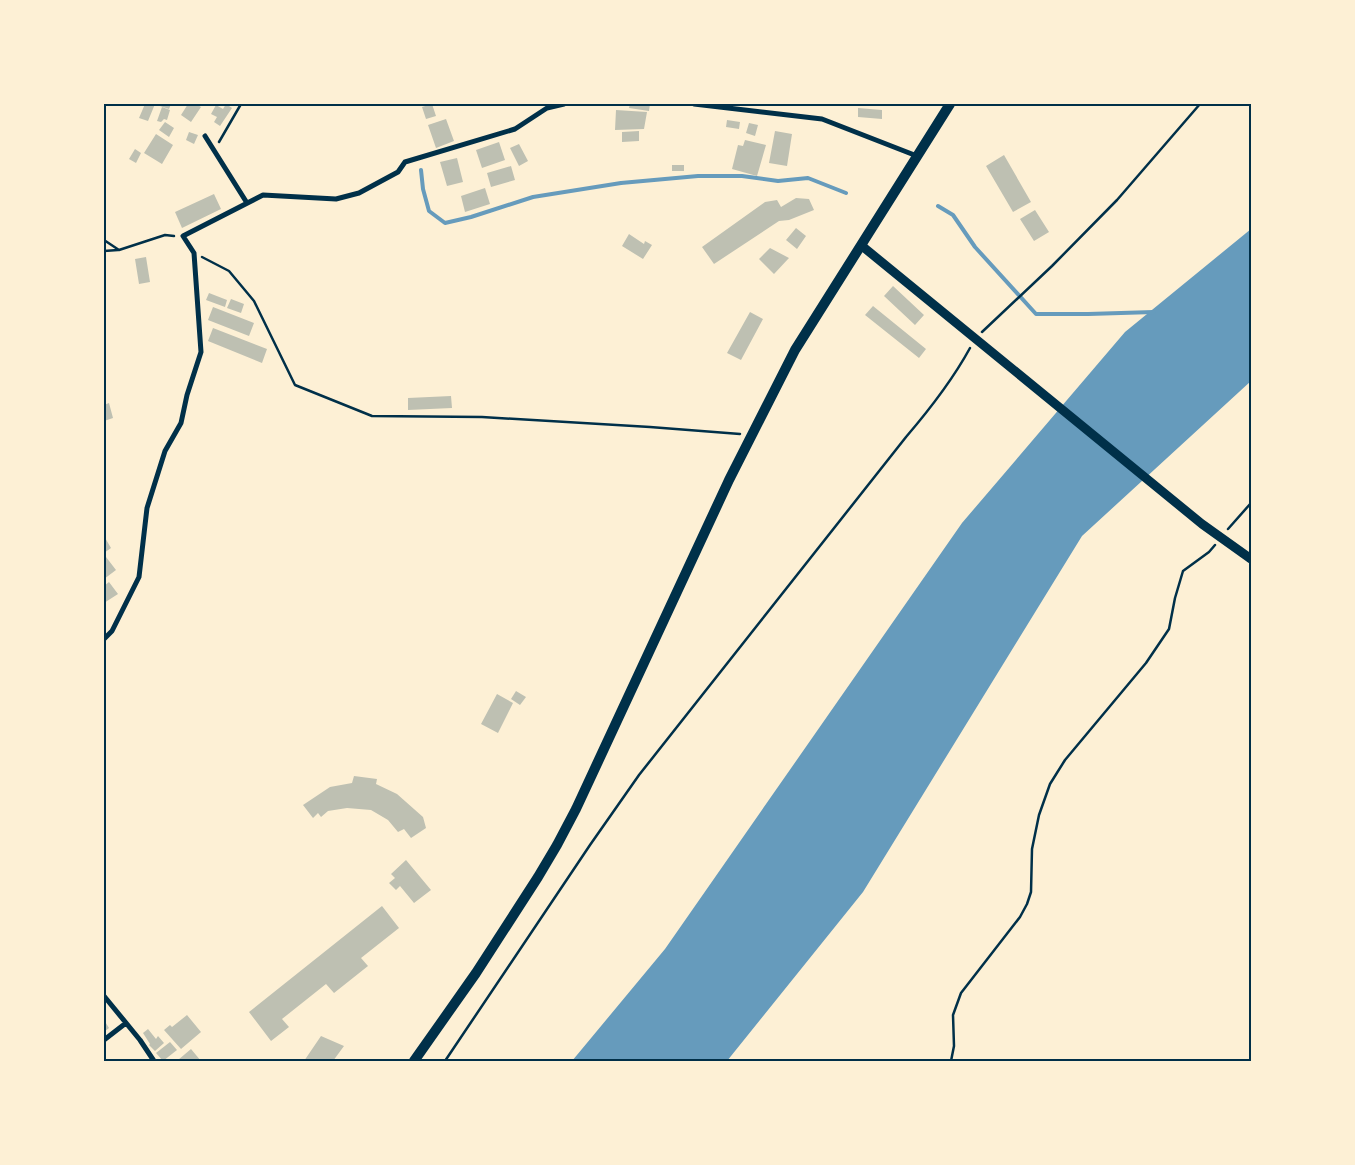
<svg xmlns="http://www.w3.org/2000/svg" width="1355" height="1165" font-family="Inter,sans-serif">
<style>
.water{fill:#669bbc}
.lines{fill:none;stroke-linecap:round;stroke-linejoin:round}
.stream{stroke:#669bbc;stroke-width:4}
.building{fill:#bec0b2}
.path{stroke:#003049;stroke-width:2.5}
.minor{stroke:#003049;stroke-width:5}
.tertiary{stroke:#003049;stroke-width:9}
.secondary{stroke:#003049;stroke-width:10}
.neatline{fill:none;stroke:#003049;stroke-width:2}
</style>
<rect width="100%" height="100%" fill="#fdf0d5"/>
<path class="water" d="M1251,229V381L1082,536L863,892L727,1061H572L665,949L962,523L1125,332Z"/>
<g class="lines">
<path class="stream" d="M421,170L423,189L429,211L445,223L471,217L533,197L621,183L698,176H742L778,181L808,178L846,193
M938,206L953,215L975,247L1036,314H1088L1154,312"/>
</g>
<path class="building" d="M145,104H155L148,121L139,118Z
M161,104H171L169,109L160,106Z
M188,104H196L201,107L191,122L181,115Z
M226,104L232,108L220,126L214,122L217,117L211,114L216,105L223,109Z
M432,104L436,116L426,119L422,107Z
M630,104H650L649,111L629,108Z
M162,107L170,110L167,120L164,119L161,122L157,121Z
M858,108L882,110V119L858,117Z
M616,110L647,112L644,129L615,130Z
M446,119L454,141L436,148L428,125Z
M727,120L740,122L739,129L726,127Z
M165,122L174,128L169,137L159,130Z
M749,123L758,125L755,136L746,133Z
M639,131V141L622,142V132Z
M775,131L792,134L787,166L769,163Z
M189,132L198,135L194,144L186,140Z
M156,134L173,145L162,164L144,153Z
M745,140L766,145L757,176L732,169L738,145L743,146Z
M499,142L505,160L482,168L476,150Z
M519,144L528,161L519,166L510,148Z
M135,149L141,153L136,163L129,159Z
M1004,155L1031,202L1013,212L986,166Z
M457,158L463,182L447,186L440,162Z
M672,165H684V171H672Z
M511,166L515,180L491,187L487,173Z
M485,188L490,204L465,212L461,196Z
M214,194L221,209L182,228L175,212Z
M796,198L809,199L814,210L789,220L779,221L714,264L702,247L765,202L777,200L781,207Z
M1035,210L1049,232L1034,241L1020,219Z
M796,228L806,236L797,249L786,240Z
M629,234L644,244L645,241L652,245L643,259L622,246Z
M770,248L789,258L774,274L759,259Z
M146,257L150,282L139,284L135,259Z
M893,286L924,315L915,325L884,296Z
M209,293L227,300L225,307L206,300Z
M231,299L244,304L241,313L227,308Z
M873,306L926,349L919,358L865,315Z
M213,307L254,323L249,336L208,320Z
M750,312L763,319L741,360L727,353Z
M213,328L267,349L262,363L208,341Z
M451,396L452,408L408,410V398Z
M109,403L113,418L104,421V405Z
M104,536L111,548L104,553Z
M106,557L116,570L104,579V558Z
M109,582L118,594L104,603V586Z
M516,691L526,697L520,705L511,699Z
M497,694L513,703L498,733L481,724Z
M354,776L377,779L376,784L397,794L423,817L426,828L411,838L404,829L398,832L388,820L371,810L347,808L328,811L321,817L318,813L313,818L303,805L330,787L352,783Z
M406,860L431,890L414,903L400,886L396,890L389,883L395,878L391,874Z
M382,906L399,928L361,958L368,966L334,993L326,984L282,1019L289,1027L271,1041L249,1012Z
M187,1015L201,1032L181,1049L164,1030L170,1025L172,1027Z
M104,1020L109,1028L104,1032Z
M148,1029L156,1039L158,1036L164,1043L155,1051L149,1045L150,1044L143,1033Z
M321,1036L344,1046L333,1061H304Z
M170,1042L177,1050L163,1061L156,1053Z
M191,1049L201,1061H179L178,1060Z"/>
<g class="lines">
<path class="path" d="M219,142L241,104
M104,240L119,250L165,235L174,236
M104,251L118,250
M202,257L229,271L254,301L295,385L372,416L482,417L650,427L740,434
M982,332L1052,266L1117,200L1200,104
M1228,529L1251,503
M445,1061L590,845L639,775L906,437C930,409 952,381 970,348
M951,1061L954,1046L953,1015L961,993L1020,917L1027,904L1031,892L1032,849L1039,815L1050,784L1065,760L1146,663L1169,629L1175,598L1183,571L1209,552L1215,545"/>
<path class="minor" d="M694,104L822,119L917,156
M205,136L247,203
M104,639L112,631L139,577L147,508L165,451L181,423L187,395L201,352L194,253L183,236L263,195L336,199L359,193L398,172L405,162L515,129L547,108L564,104
M104,996L140,1040L154,1061
M104,1040L126,1023"/>
<path class="tertiary" d="M862,246L1202,524L1251,559"/>
<path class="secondary" d="M414,1061L476,973L538,877L557,845L576,809L729,480L795,350L950,104"/>
</g>
<rect width="1355" height="1165" fill="none" stroke="#fdf0d5" stroke-width="210"/>
<rect x="105" y="105" width="1145" height="955" class="neatline"/>
</svg>
